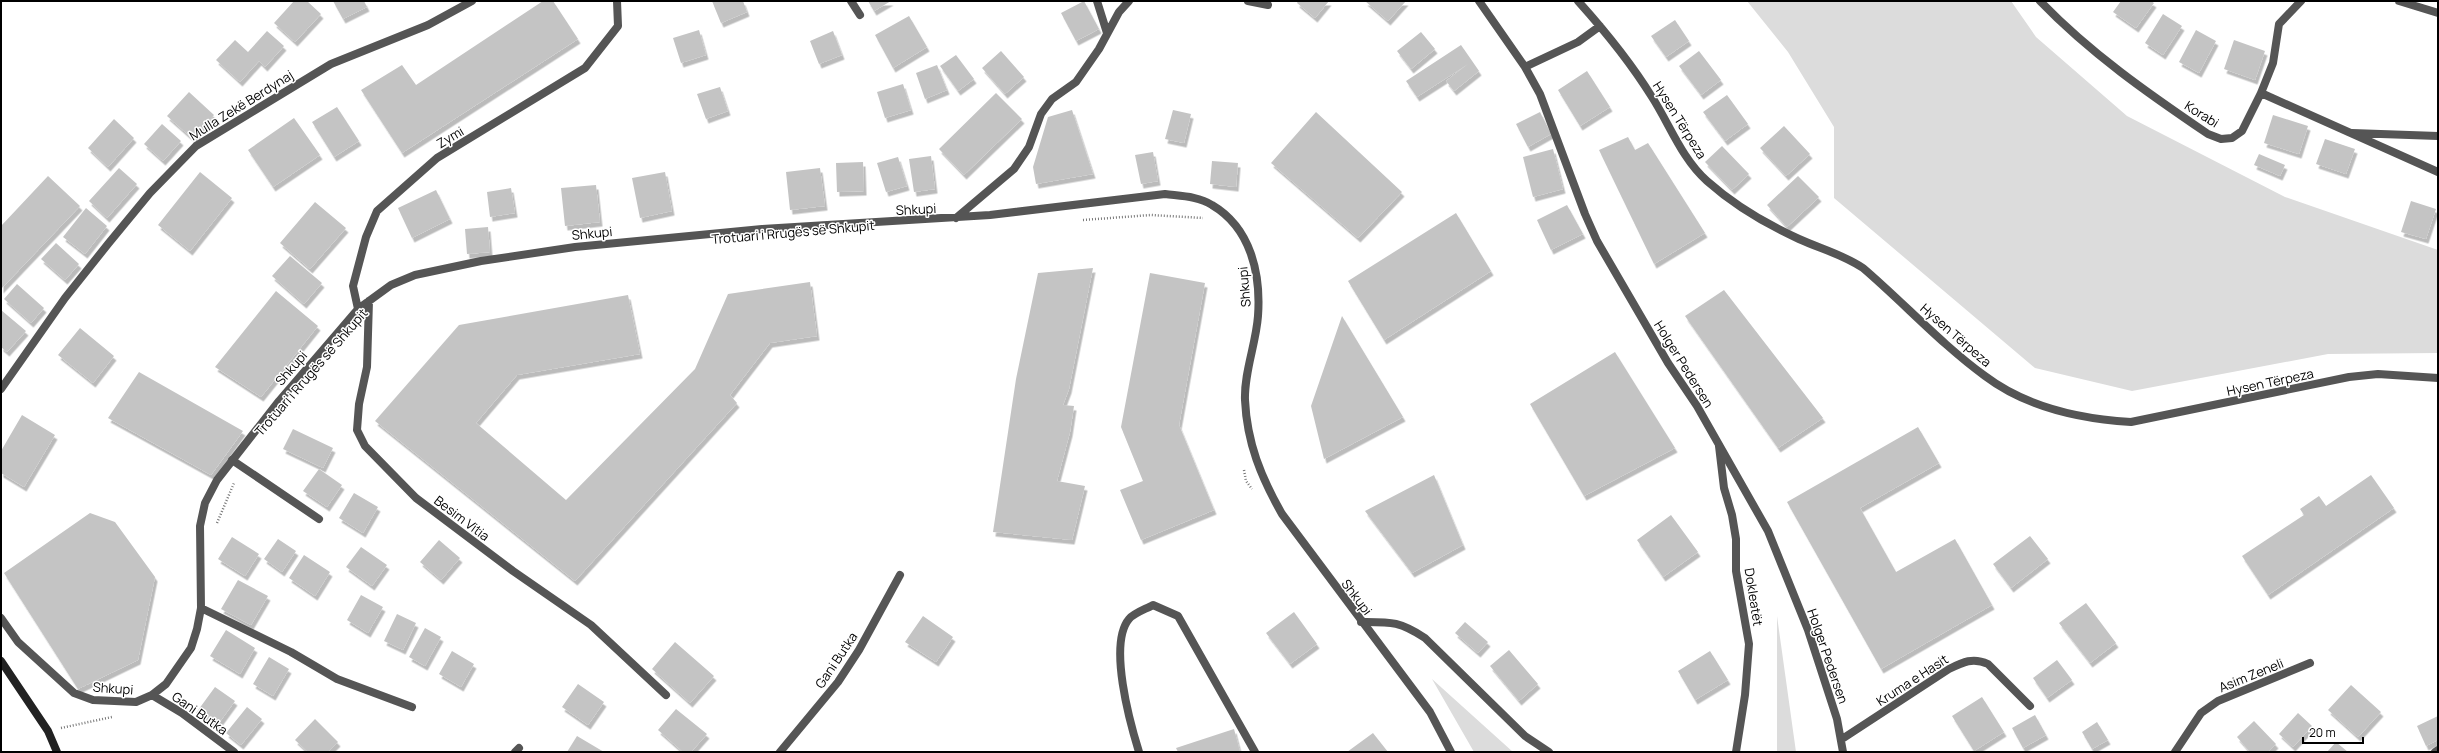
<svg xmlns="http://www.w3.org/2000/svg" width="2439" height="753" font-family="Manrope,sans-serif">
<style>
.green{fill:#dcdcdc}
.building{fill:#c4c4c4;filter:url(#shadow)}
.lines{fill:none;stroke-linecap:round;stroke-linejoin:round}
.path{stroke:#777;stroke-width:2.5;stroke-dasharray:1 2;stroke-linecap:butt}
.lane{stroke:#555;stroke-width:8}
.street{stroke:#555;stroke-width:8}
.secondary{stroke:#222;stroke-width:8}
.labels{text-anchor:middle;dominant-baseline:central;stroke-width:3;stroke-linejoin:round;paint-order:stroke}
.street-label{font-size:13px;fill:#000;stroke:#fff}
</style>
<defs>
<filter id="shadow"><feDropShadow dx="2.5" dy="4.5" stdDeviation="0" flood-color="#0004"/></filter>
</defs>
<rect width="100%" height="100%" fill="#fff"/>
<path class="green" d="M1747,1H2011L2036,37L2127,116L2285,197L2438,250V353L2328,354L2132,391L2035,368L1834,198V127L1788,52Z
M1777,616L1796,752H1777Z
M1432,679L1513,752H1474Z"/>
<path class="building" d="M294,1H307L321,14L295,42L274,23Z
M333,1H364L367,7L343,19Z
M543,1H553L578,39L402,153L361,90L402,65L416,85Z
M712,1H743L747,12L721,23Z
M868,1H891L874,11Z
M1084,1L1099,29L1076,41L1061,13Z
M1298,1H1329L1315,18L1297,3Z
M1365,1H1406L1388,21Z
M2121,1H2151L2154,3L2136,28L2113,12Z
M2163,14L2182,26L2163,55L2145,43Z
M909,16L927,47L893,68L875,35Z
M1675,20L1689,41L1666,57L1651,36Z
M699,30L706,55L681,63L673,38Z
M2196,30L2216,41L2199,73L2179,62Z
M267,31L284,46L265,67L259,61L240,82L216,60L235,40L248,52Z
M833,31L842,55L819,64L810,41Z
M1421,32L1435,49L1411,69L1397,51Z
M2234,40L2265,51L2255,80L2224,69Z
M1461,45L1479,71L1454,91L1446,81L1468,64L1417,97L1406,81Z
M1001,51L1024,77L1005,94L982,68Z
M1699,51L1721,80L1701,95L1679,66Z
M956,55L974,79L958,91L940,66Z
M937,65L947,90L925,99L916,73Z
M1587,71L1610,107L1580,126L1558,90Z
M903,84L911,110L885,118L877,92Z
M720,87L728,111L706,119L697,94Z
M189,92L214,115L193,139L167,116Z
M996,93L1022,119L964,175L939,149Z
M1727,95L1748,124L1725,141L1703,112Z
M337,107L359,141L334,157L312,122Z
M1072,110L1093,174L1036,184L1033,167L1048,117Z
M1173,110L1191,114L1184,143L1165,139Z
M1316,112L1402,192L1358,238L1271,163Z
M1540,112L1551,134L1528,147L1516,124Z
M2273,115L2308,126L2299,154L2264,143Z
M294,118L320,155L273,187L248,150Z
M114,119L134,138L108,167L88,148Z
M162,124L181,141L163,161L144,144Z
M1784,126L1810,154L1786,176L1760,148Z
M1628,137L1635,150L1648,143L1705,233L1654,264L1599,150Z
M2325,139L2355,149L2346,174L2316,164Z
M1722,146L1749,174L1732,190L1705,162Z
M1553,149L1563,189L1533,197L1523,157Z
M1153,152L1158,181L1141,184L1135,155Z
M2259,154L2285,165L2280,176L2254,165Z
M931,156L935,189L914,192L909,159Z
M898,157L907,186L886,192L877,163Z
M1212,161L1238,163L1236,187L1210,184Z
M863,162L864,191L837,192L836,163Z
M119,168L137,184L107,218L89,201Z
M820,168L825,206L790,210L786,172Z
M200,172L232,198L190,251L158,225Z
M665,172L672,211L640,218L632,178Z
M48,176L80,206L1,289V226Z
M1798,176L1819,197L1787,227L1767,205Z
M596,185L600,222L565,226L561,188Z
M511,188L515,213L490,217L487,192Z
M436,190L450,219L412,238L398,208Z
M2411,201L2436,209L2426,239L2401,232Z
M315,202L346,228L310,269L280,243Z
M1567,205L1583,234L1551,250L1537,220Z
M86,208L107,226L85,254L63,237Z
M1456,213L1491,271L1384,340L1348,281Z
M488,227L490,252L467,254L465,229Z
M56,243L79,264L65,280L41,259Z
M290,256L322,283L304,304L272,276Z
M1093,268L1069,389L1063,405L1074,406L1070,432L1057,481L1085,486L1072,540L993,532L1016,379L1038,273Z
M1150,273L1205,283L1179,425L1214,510L1141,540L1120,490L1143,481L1121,427Z
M810,282L817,336L770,343L730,395L737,403L575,581L375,421L459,325L628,295L640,354L517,375L476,423L566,500L695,369L728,294Z
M17,284L44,308L31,323L4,299Z
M1724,290L1823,418L1778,448L1685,316Z
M276,291L318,326L261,397L215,367Z
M1,310L26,331L7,352L1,347Z
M1342,316L1403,417L1324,459L1311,406Z
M80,328L114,356L93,383L58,355Z
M1615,352L1675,448L1584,496L1530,404Z
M139,372L243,431L211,475L108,418Z
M22,415L55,435L24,487L1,473V451Z
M1918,427L1939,463L1860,508L1896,572L1955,539L1992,605L1881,669L1787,502Z
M293,429L333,448L323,468L283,449Z
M319,469L342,485L327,507L303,491Z
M1434,475L1463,545L1412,573L1365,511Z
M2371,475L2394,508L2268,595L2242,556L2304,515L2300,509L2319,496L2326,506Z
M354,493L378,507L363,533L339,518Z
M90,513L115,522L155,577L138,660L78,689L4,573Z
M1671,515L1698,552L1663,577L1637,540Z
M2030,536L2048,559L2011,588L1993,564Z
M232,537L259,554L245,576L218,559Z
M278,539L296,551L282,572L264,559Z
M439,540L460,558L441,580L420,562Z
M361,547L387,565L372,586L346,567Z
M304,555L330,572L315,596L289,578Z
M238,580L268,596L251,625L221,609Z
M361,595L383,607L368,633L347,620Z
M2086,603L2116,643L2090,663L2059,623Z
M1294,612L1317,644L1290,664L1266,633Z
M397,614L416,623L403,650L384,641Z
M923,616L953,637L936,662L905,642Z
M1465,622L1488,642L1478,653L1455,633Z
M425,628L441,637L425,666L409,657Z
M226,630L255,648L240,674L210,656Z
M675,642L714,676L690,703L652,669Z
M1509,650L1538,684L1519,701L1490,666Z
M452,651L474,664L461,687L439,674Z
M1710,651L1728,680L1695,700L1678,671Z
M269,657L289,669L273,696L253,684Z
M2057,660L2072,680L2047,698L2033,678Z
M578,684L604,702L588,725L562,707Z
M2351,685L2381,712L2358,737L2328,710Z
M215,687L235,701L216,727L196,713Z
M1982,697L2004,732L1974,751L1952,716Z
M247,707L262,719L241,745L226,733Z
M676,709L707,734L691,752H683L658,730Z
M2298,713L2312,726L2293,747L2279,734Z
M2035,715L2046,735L2023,748L2012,728Z
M2438,716V740L2426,746L2417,726Z
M315,719L338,742L328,752H308L295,740Z
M2254,721L2276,744L2268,752H2250L2237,737Z
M2097,722L2108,740L2092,749L2082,732Z
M1234,729L1240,752H1178L1176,748Z
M1373,733L1388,752H1347Z
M577,736L604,752H567Z
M2336,742L2348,752H2327Z"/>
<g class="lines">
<path class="path" d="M1083,220L1151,215L1203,218
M1244,470L1246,481L1252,489
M217,523L234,483
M61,728L112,717"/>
<path class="lane" d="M851,1L860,15
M1719,446L1724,488L1732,515L1736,539V571L1749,644L1745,695L1736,752
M232,460L319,519
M1361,622C1391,622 1399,621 1425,638L1525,736L1549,752
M1139,752C1130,723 1108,644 1129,619C1134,613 1146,609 1153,605L1178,616L1255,752"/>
<path class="street" d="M1097,1L1107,33
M1248,1L1268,5
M1479,1L1525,67L1540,94L1585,214L1597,241L1668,363L1697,406L1768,531L1808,630L1837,719L1843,752
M1578,1C1605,31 1631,63 1652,97C1670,125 1682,159 1707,181C1734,205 1766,224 1799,239C1821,249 1842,254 1863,268C1904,303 1941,344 1985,376C2026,407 2081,419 2131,422L2349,377L2378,374L2438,378
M2040,1C2090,53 2149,94 2208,134L2221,139L2232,138L2242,131L2261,93L2273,63L2279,24L2301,1
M2399,1L2438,13
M1525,67L1578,42L1600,26
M2261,93L2438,172
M2352,133L2438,136
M956,218L1014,169L1029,147L1041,114L1052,99L1076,82L1099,49L1119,12L1129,1
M369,301L367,367L359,404L357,430L365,446L416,498L513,571L591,625L666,695
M358,309L353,286L366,237L377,211L437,158L585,68L618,26L617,1
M1,389L65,298L108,244L150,193L196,146L331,64L428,25L472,1
M201,608L291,652L337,679L412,707
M1,618L18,642L74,693L93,700L136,702L152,695L166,684L191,648L197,629L201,608L200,526L205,503L217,480L279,401L358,309L391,285L415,275L481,261L575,247L762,229L990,215L1165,194C1180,196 1198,196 1212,205C1251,228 1261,274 1258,316C1256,344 1244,372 1245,400C1247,443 1261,477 1282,514L1430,712L1451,752
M152,695L182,713L234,752
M1842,739L1949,669C1963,662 1973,657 1988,664L2030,706
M515,752L519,748
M780,752L838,682L859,650L900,575
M2175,752L2201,713L2218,701L2310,663
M2435,752L2438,750"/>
<path class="secondary" d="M1,661L48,731L57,752"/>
</g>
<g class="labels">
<g class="street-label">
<text transform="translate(241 105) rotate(-32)">Mulla Zekë Berdynaj</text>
<text transform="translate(2202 114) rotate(32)">Korabi</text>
<text transform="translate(1680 120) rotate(58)">Hysen Tërpeza</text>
<text transform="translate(450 137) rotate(-31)">Zymi</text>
<text transform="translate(916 209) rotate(-3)">Shkupi</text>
<text transform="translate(793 232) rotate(-5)">Trotuari i Rrugës së Shkupit</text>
<text transform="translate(592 233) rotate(-6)">Shkupi</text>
<text transform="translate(1244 287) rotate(-95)">Shkupi</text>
<text transform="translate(1956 335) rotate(41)">Hysen Tërpeza</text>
<text transform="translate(1684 364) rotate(58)">Holger Pedersen</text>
<text transform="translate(291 368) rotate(-49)">Shkupi</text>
<text transform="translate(311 372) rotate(-49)">Trotuari i Rrugës së Shkupit</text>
<text transform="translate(2270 382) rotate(-12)">Hysen Tërpeza</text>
<text transform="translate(462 518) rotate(37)">Besim Vitia</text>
<text transform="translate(1357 597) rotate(53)">Shkupi</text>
<text transform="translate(1754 597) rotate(81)">Dokleatët</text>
<text transform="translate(1828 656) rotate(71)">Holger Pedersen</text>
<text transform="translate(836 660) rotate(-56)">Gani Butka</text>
<text transform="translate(2251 675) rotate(-22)">Asim Zeneli</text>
<text transform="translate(1912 680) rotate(-33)">Kruma e Hasit</text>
<text transform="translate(113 688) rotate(4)">Shkupi</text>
<text transform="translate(200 713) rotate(35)">Gani Butka</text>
</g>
</g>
<rect width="2439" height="753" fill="none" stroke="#000000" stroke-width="4"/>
<path d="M2303 737v6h60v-6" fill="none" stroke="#000000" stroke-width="2"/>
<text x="2309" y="737" font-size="12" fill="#000000" stroke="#ffffff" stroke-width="3" paint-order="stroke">20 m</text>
</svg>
